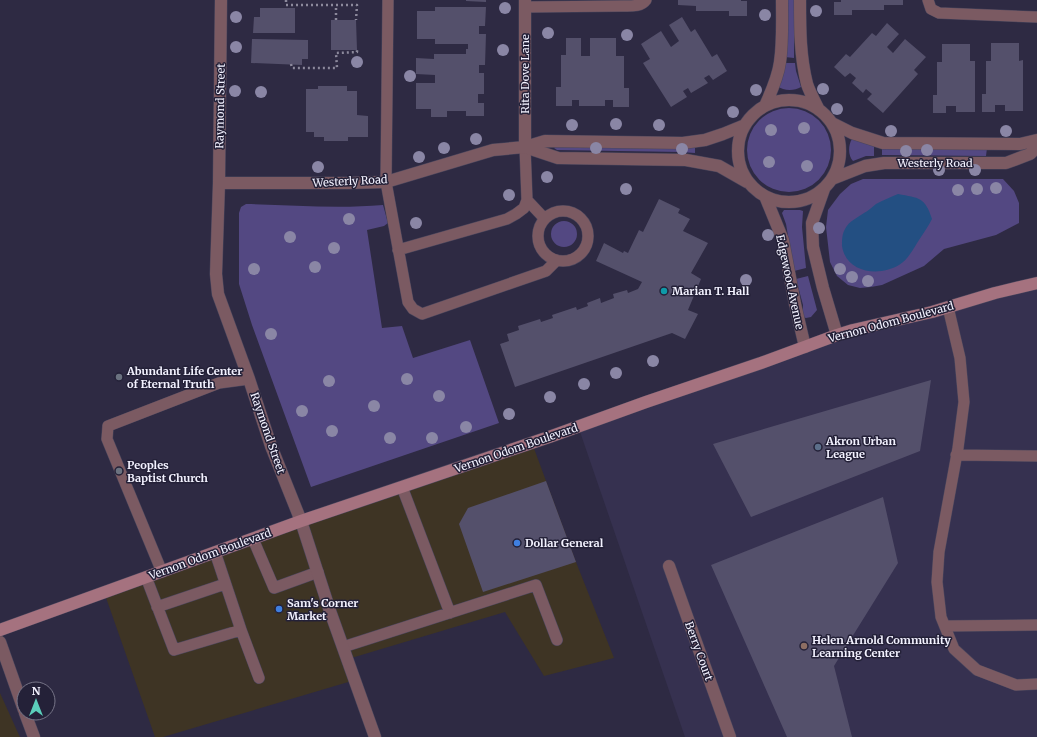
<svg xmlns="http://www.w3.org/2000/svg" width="1037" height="737" font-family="Merriweather,serif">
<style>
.commercial{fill:#3e3424}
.built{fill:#363150}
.green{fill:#534882}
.water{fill:#234f82}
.building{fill:#54506b}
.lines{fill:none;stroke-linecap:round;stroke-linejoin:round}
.lane-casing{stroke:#4a465d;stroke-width:12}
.street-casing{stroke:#4a465d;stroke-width:13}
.secondary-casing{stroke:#4a465d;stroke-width:13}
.path{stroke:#8c899c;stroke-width:2.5;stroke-dasharray:2 3;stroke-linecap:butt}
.lane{stroke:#7b5a62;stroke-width:11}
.street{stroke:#7b5a62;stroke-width:12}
.secondary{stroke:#a5727f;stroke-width:12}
.tree{fill:#8a86a5}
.culture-dot{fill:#0f9aa8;stroke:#242138;stroke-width:1.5}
.worship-dot{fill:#6b7280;stroke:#242138;stroke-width:1.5}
.service-dot{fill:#5c6f8a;stroke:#242138;stroke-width:1.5}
.shop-dot{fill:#3f7fe0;stroke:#242138;stroke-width:1.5}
.education-dot{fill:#8d6e63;stroke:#242138;stroke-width:1.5}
.labels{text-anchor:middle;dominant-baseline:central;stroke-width:3;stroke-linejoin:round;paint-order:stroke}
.street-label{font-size:11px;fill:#f3f2ff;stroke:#242138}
.poi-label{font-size:11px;font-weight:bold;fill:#f3f2ff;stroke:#242138;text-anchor:start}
</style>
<rect width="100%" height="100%" fill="#2e2a43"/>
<path class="commercial" d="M532,443L576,562L614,658L544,676L505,612L348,659L355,680L163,737H155L104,592Z
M0,693L19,735L20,737H0Z"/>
<path class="built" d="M1037,283V737H685L578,426L761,363Z"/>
<path class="green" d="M786,0H794V58L785,57Z
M784,63H795L796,71L801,87C794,91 784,91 777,86Z
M747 150a42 42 0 1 1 84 0a42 42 0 1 1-84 0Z
M852,139L874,144V156H866L853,161C848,156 848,145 852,139Z
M556,146H695V153L681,152L557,150L554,148Z
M882,147L987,148L986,156L882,155Z
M863,179H1003L1014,191L1019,203V223L996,235L944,249L924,266L882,285L871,287L860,288L848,285L837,276L830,262L826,227L828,210L840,194L851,184Z
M246,204C291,205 337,209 383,205L388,223L384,226L367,230L382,328L402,326L413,358L470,340L499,423L311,487L252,325L239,284V213L241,207Z
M784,210H800L803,211L802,227L806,268L794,271L786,224L782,213Z
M551 234a13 13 0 1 1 26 0a13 13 0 1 1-26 0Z
M808,276L817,310L811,317L806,318L803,317V305L796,279Z"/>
<path class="water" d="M898,194C919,198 925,197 932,219C929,225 925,231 921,237C914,247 909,259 899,265C879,277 846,273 842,246C842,240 842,234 845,229C849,221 857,218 864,213C868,211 872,207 876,204C883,200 891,197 898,194Z"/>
<path class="building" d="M466,0H486V2L466,1Z
M678,0H741V1H747V16H729V11H696V6L678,5Z
M841,0H903V5H884V10H852V15H834V2H841Z
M435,7H486L485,26H479V34H486L485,65H479V73H484V94H478V103H484V116H466V111H447V117H431V109H416V83H435V75L416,74V58L434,59V54H466V49H468V44H435V39H417V11H435Z
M260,8H295V33H253L254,17H260Z
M682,17L691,32L695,29L712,57L717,54L727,71L713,80L709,75L704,78L708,83L691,93L688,88L683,91L687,97L671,107L643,63L650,59L641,44L661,31L671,47L679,41L669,25Z
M331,20H356L357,50H331Z
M887,23L899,34L887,47L893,53L905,39L926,57L914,70L918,74L883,113L867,99L872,94L866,89L863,93L852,83L856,78L850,73L845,77L834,67L846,54L850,57L872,33L876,36Z
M566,38H581V56H590V38H616V56H624V88H629V107H613V100H605V106H579V100H572V106H556V87H561V55H566Z
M252,39L308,40V59H302V65L251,63Z
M991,43H1019V61L1023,60V111H1005V105H995V112H982V94H986V61H991Z
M942,44H970V61H975V112H956V106H946V113H933V95H937V62H942Z
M318,86H347V91H357V115L368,116V137H348V141H324V137H314V132H306V89H318Z
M659,199L680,209L678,213L690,219L683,231L708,243L691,273L701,279L688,310L698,314L685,339L672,333L515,387L500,344L509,341L507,334L519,330L518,326L540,319L541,322L553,318L552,315L576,307L577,310L588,306L587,303L600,298L601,303L614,298L613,294L627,290L628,293L638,289L642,282L596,261L604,243L623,253L624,251L628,253L639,230L643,232Z
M931,380L920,451L751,517L713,444Z
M546,481L576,562L483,592L459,524L468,508Z
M883,497L898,563L834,666L852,737H787L711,565Z"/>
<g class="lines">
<g class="lane-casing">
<path id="lane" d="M388,0L386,182L408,302L413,309L422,314L546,271L556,261
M928,0L931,9L939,13L1037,17
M525,7L623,6C631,6 641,7 646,0
M527,200L544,218
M538 236a25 25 0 1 1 50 0a25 25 0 1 1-50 0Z
M398,250L507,219L516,214L524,208L527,200L525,147
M948,307L960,358L964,402L958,448L939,552L937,582L941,617L954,649L977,670L1016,685L1037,684
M956,455L1037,456
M402,487L450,613
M253,539L274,588L318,572
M162,572L107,439L108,426L219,383L249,379
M146,577L174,650L241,630L215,552
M157,607L225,584
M945,626L1037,625
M241,630L259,678
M343,647L536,585L557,640"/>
</g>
<g class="street-casing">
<path id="street" d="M221,0L219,183L216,274L218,294L249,379L271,446L301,521L330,611L375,737
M800,0C800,29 800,56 807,84C810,93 815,102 819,110
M738 151a51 51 0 1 1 102 0a51 51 0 1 1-102 0Z
M765,106C771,92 778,78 780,62C783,42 782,21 782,0
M832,123L852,133L883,143L1020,144L1037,140
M525,147L558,158L686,160L719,166L747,182
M525,147V0
M832,179L865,166L884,163H1006L1030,154L1037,147
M219,183H349L386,182L493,150L525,147L545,141L683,143L705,140L723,134L745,125
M824,189L812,223L813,247L823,288L837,335
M765,196L783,240L795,304L805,347
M669,566L730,737
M0,642L24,710
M25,713L34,737"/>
</g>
<g class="secondary-casing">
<path id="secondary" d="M0,630L301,521L552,436L646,402L761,363L837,335L853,330L932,312L995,293L1037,283"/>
</g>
<path class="path" d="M286,0V5H357L356,20
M336,20V5
M291,64L292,68H337L336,53L357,52V50"/>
<use href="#lane" class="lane"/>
<use href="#street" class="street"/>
<use href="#secondary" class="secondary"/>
</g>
<g class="tree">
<circle cx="505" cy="8" r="6"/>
<circle cx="816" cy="11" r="6"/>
<circle cx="765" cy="15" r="6"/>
<circle cx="236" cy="17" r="6"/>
<circle cx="548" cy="33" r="6"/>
<circle cx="627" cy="35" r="6"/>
<circle cx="236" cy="47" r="6"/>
<circle cx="503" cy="50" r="6"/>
<circle cx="357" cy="62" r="6"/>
<circle cx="410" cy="76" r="6"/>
<circle cx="823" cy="89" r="6"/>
<circle cx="756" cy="90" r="6"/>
<circle cx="235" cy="91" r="6"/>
<circle cx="261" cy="92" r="6"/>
<circle cx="837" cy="109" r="6"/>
<circle cx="733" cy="112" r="6"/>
<circle cx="616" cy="124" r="6"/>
<circle cx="572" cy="125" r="6"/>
<circle cx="659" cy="125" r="6"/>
<circle cx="804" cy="128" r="6"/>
<circle cx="771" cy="130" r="6"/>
<circle cx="891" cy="131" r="6"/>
<circle cx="1006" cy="131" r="6"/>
<circle cx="476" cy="139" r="6"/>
<circle cx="444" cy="148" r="6"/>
<circle cx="596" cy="148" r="6"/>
<circle cx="682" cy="149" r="6"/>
<circle cx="927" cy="150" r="6"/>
<circle cx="906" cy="151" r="6"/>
<circle cx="419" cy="157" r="6"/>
<circle cx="769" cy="162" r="6"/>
<circle cx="807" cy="166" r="6"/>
<circle cx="318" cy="167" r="6"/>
<circle cx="939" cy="170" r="6"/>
<circle cx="975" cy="170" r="6"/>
<circle cx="547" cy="177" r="6"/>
<circle cx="996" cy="188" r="6"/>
<circle cx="626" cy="189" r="6"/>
<circle cx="977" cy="189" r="6"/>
<circle cx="958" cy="190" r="6"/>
<circle cx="509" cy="195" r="6"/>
<circle cx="349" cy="219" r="6"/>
<circle cx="416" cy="223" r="6"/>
<circle cx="819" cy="228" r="6"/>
<circle cx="768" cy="235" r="6"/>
<circle cx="290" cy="237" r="6"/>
<circle cx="334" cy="248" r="6"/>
<circle cx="315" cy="267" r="6"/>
<circle cx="254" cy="269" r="6"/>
<circle cx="840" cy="269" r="6"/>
<circle cx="852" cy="277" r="6"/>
<circle cx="746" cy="280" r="6"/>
<circle cx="868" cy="281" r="6"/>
<circle cx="271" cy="334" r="6"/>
<circle cx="653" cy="361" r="6"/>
<circle cx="616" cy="373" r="6"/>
<circle cx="407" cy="379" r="6"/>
<circle cx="329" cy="381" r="6"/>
<circle cx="584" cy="384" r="6"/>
<circle cx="439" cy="396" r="6"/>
<circle cx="550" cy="397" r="6"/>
<circle cx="374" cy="406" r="6"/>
<circle cx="302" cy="411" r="6"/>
<circle cx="509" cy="414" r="6"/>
<circle cx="466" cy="427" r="6"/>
<circle cx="332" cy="431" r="6"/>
<circle cx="390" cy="438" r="6"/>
<circle cx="432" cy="438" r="6"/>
</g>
<circle class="culture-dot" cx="664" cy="291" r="4"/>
<g class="worship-dot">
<circle cx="119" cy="377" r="4"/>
<circle cx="119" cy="471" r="4"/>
</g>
<circle class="service-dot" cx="818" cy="447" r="4"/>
<g class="shop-dot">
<circle cx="517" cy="543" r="4"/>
<circle cx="279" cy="609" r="4"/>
</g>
<circle class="education-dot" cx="804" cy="646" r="4"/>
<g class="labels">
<g class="street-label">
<text transform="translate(525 74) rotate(-90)">Rita Dove Lane</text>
<text transform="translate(220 106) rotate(-89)">Raymond Street</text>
<text x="935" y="163">Westerly Road</text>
<text transform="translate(350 181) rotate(-3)">Westerly Road</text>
<text transform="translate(790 282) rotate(78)">Edgewood Avenue</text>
<text transform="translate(891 322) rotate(-15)">Vernon Odom Boulevard</text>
<text transform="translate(268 433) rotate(71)">Raymond Street</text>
<text transform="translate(516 448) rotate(-19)">Vernon Odom Boulevard</text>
<text transform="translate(210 554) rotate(-20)">Vernon Odom Boulevard</text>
<text transform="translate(699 651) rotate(70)">Berry Court</text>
</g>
<g class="poi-label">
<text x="672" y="291">Marian T. Hall</text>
<text x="127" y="371">Abundant Life Center<tspan x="127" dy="13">of Eternal Truth</tspan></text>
<text x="826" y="441">Akron Urban<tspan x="826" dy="13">League</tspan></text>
<text x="127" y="465">Peoples<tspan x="127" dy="13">Baptist Church</tspan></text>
<text x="525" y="543">Dollar General</text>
<text x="287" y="603">Sam's Corner<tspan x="287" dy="13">Market</tspan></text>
<text x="812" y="640">Helen Arnold Community<tspan x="812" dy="13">Learning Center</tspan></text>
</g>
</g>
<g transform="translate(36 701)"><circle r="19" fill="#242138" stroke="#777588"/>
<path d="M0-3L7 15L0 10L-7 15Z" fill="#5bcebb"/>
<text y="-6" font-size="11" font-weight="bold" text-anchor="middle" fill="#f3f2ff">N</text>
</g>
</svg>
